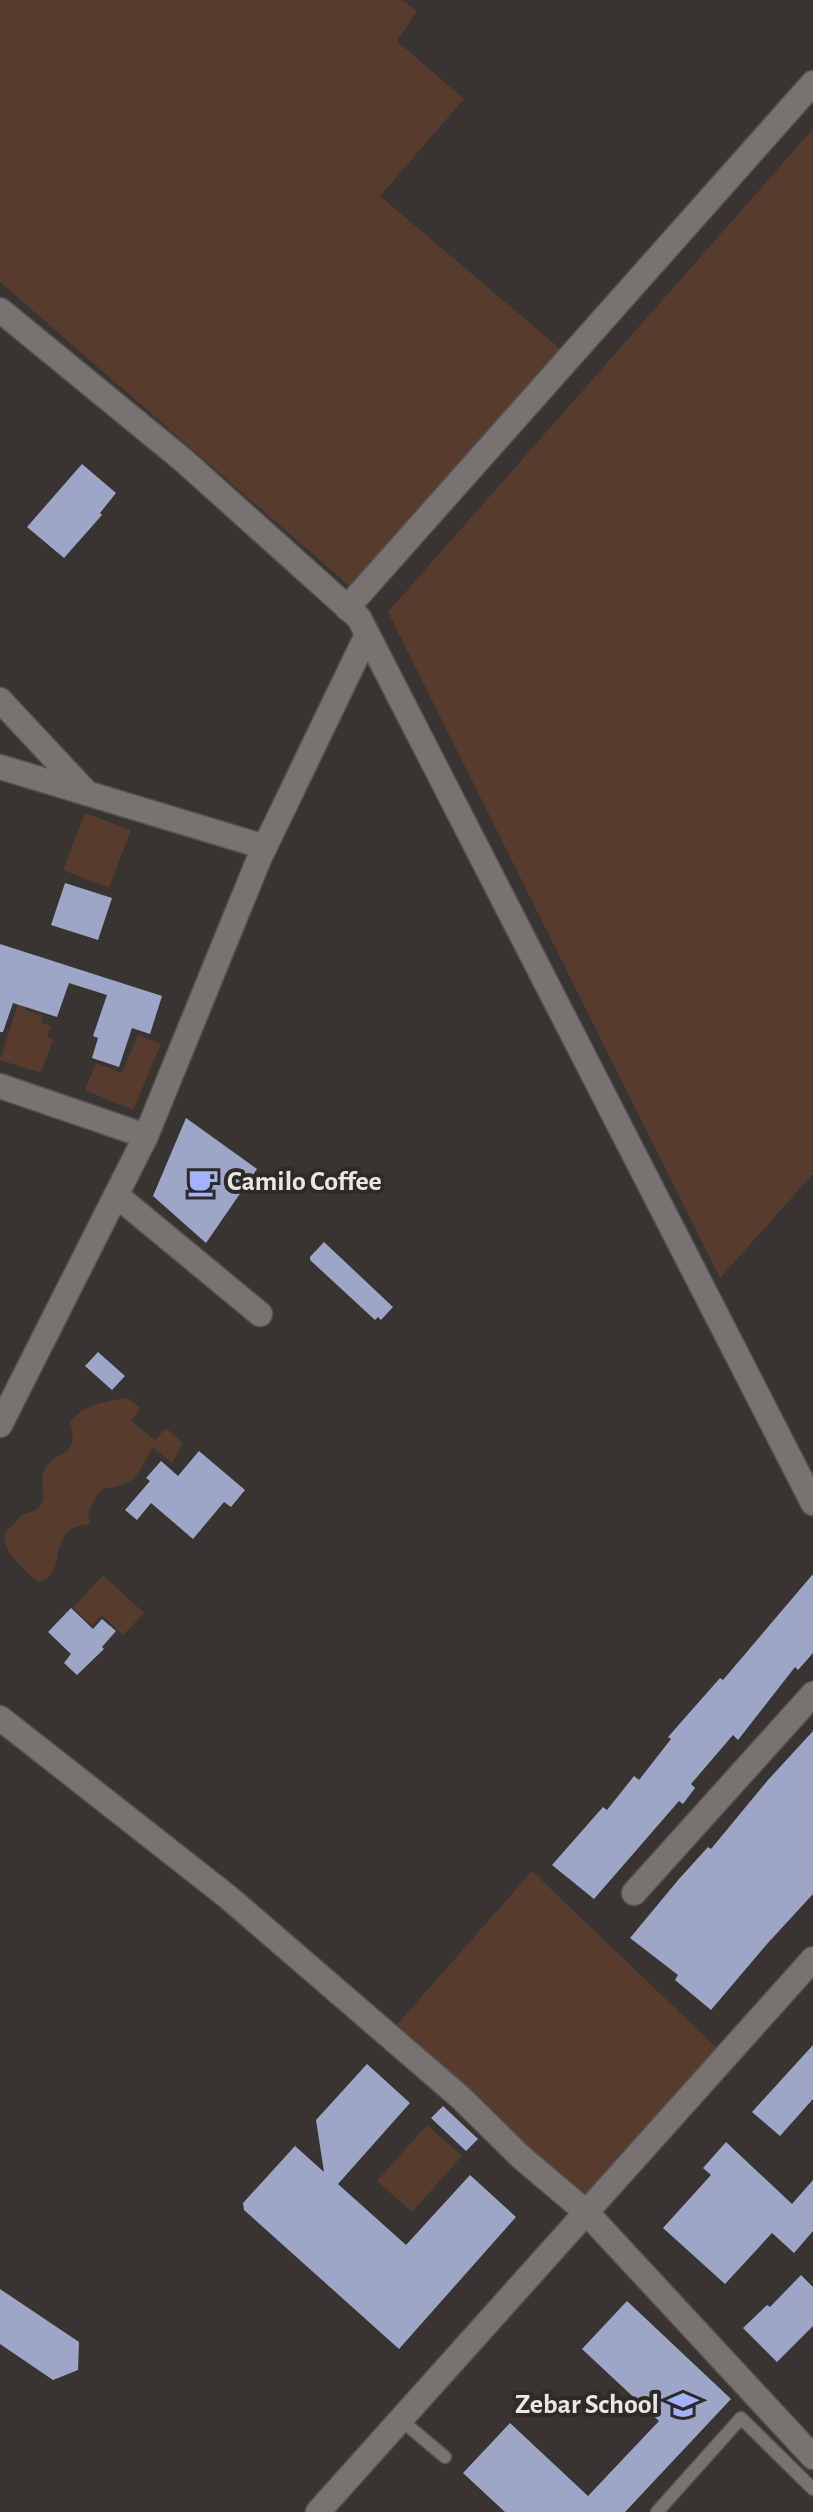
<svg xmlns="http://www.w3.org/2000/svg" width="813" height="2512" font-family="'Alegreya Sans',sans-serif">
<style>
.green{fill:#573c2e}
.building{fill:#9ea6c7}
.lines{fill:none;stroke-linecap:round;stroke-linejoin:round}
.service-casing{stroke:#54514f;stroke-width:15}
.minor-casing{stroke:#54514f;stroke-width:27}
.tertiary-casing{stroke:#54514f;stroke-width:27}
.service{stroke:#777370;stroke-width:12}
.minor{stroke:#777370;stroke-width:24}
.tertiary{stroke:#777370;stroke-width:24}
.labels{text-anchor:middle;dominant-baseline:central;stroke-width:8;stroke-linejoin:round;paint-order:stroke}
.poi-label{font-size:28px;font-weight:bold;fill:#e9e6e5;stroke:#2e2a28;text-anchor:start}
</style>
<rect width="100%" height="100%" fill="#383432"/>
<path class="green" d="M0,0H402L417,11L397,41L464,99L380,196L564,352L353,589L0,282Z
M813,129V1174L720,1278L388,612Z
M85,813L131,830L109,888L63,870Z
M22,991L31,994L25,1010L43,1016L41,1023L51,1026L47,1036L53,1039L41,1073L0,1060Z
M138,1035L161,1044L133,1110L85,1090L96,1063L122,1073Z
M128,1398L140,1408L131,1421L155,1440L166,1428L183,1443L172,1463L153,1447C137,1472 138,1486 105,1488L96,1496L88,1513L90,1524C42,1527 72,1574 38,1582C27,1572 0,1552 5,1533C7,1530 11,1527 14,1524C16,1521 19,1517 22,1515C28,1512 34,1512 39,1507C49,1495 38,1484 44,1471C53,1449 81,1460 70,1422C84,1404 107,1401 128,1398Z
M103,1575L144,1613L123,1635L102,1615L92,1626L73,1608Z
M532,1871L720,2051L586,2200L396,2026Z
M427,2125L462,2156L412,2212L377,2181Z"/>
<path class="building" d="M82,464L116,493L100,513L102,515L64,558L27,527Z
M65,883L112,898L98,940L51,925Z
M0,944L162,996L150,1034L132,1028L119,1067L92,1058L98,1038L93,1036L107,995L69,983L57,1017L13,1003L3,1032H0Z
M186,1118L257,1169L206,1243L153,1196Z
M324,1242L393,1307L381,1320L378,1317L375,1320L310,1260V1257Z
M98,1352L125,1376L112,1390L85,1366Z
M199,1451L245,1490L231,1507L224,1502L193,1539L151,1503L137,1520L125,1510L150,1481L146,1478L161,1461L178,1476Z
M813,1574V1653L798,1670L795,1667L738,1740L733,1735L691,1784L695,1788L683,1804L679,1801L594,1899L552,1865L603,1807L607,1810L634,1776L639,1780L671,1739L668,1737L720,1678L723,1680Z
M71,1608L93,1629L102,1619L116,1631L102,1647L104,1649L77,1675L64,1663L71,1654L48,1632Z
M813,1731V1894L767,1944L711,2010L675,1980L678,1975L630,1938L679,1879L708,1847L711,1849L768,1780Z
M813,2045V2099L780,2136L752,2112Z
M367,2064L410,2103L338,2184L406,2245L470,2175L516,2217L399,2349L244,2210L243,2203L295,2146L324,2172L316,2120Z
M443,2106L478,2139L466,2151L431,2118Z
M726,2142L792,2204L813,2180V2231L794,2253L772,2233L725,2284L663,2228L711,2175L703,2168Z
M801,2275L813,2287V2326L777,2362L743,2328L767,2305L770,2307Z
M0,2289L79,2342L78,2370L53,2380L0,2344Z
M627,2301L731,2399L625,2512H505L463,2473L510,2423L588,2496L659,2421L582,2349Z"/>
<g class="lines">
<g class="service-casing">
<path id="service" d="M401,2420L445,2457
M657,2512L741,2418L813,2489"/>
</g>
<g class="minor-casing">
<path id="minor" d="M347,608L813,83
M0,700L86,792
M0,767L265,847
M0,1086L146,1136
M116,1195L260,1314
M0,1425L146,1136L259,859L367,635
M0,1718L228,1897L460,2097L521,2157L586,2212L813,2457
M634,1893L813,1694"/>
</g>
<g class="tertiary-casing">
<path id="tertiary" d="M0,310L183,460L359,618L813,1503
M318,2512L813,1959"/>
</g>
<use href="#service" class="service"/>
<use href="#minor" class="minor"/>
<use href="#tertiary" class="tertiary"/>
</g>
<defs>
<g id="cafe-bare" transform="scale(2.4)"><path d="M-5.5-4.5H6V0H3Q3 3.5 0 3.5H-2.5Q-5.5 3.5-5.5 0ZM3-3.2v2h1.7v-2ZM-6 4.5H4V6H-6Z" fill="#a4b2fc" stroke="#2e2a28" stroke-width="2.5" paint-order="stroke"/></g>
<g id="school-bare" transform="scale(2.4)"><path d="M0-5L7-2L0 1L-7-2ZM-4 1L0 2.5L4 1V4Q0 6-4 4Z" fill="#a4b2fc" stroke="#2e2a28" stroke-width="2.5" paint-order="stroke"/></g>
</defs>
<g fill-rule="evenodd">
<use href="#cafe-bare" x="203" y="1182"/>
<use href="#school-bare" x="683" y="2405"/>
</g>
<g class="labels">
<g class="poi-label">
<text x="227" y="1182">Camilo Coffee</text>
<text x="659" y="2405" text-anchor="end">Zebar School</text>
</g>
</g>
</svg>
